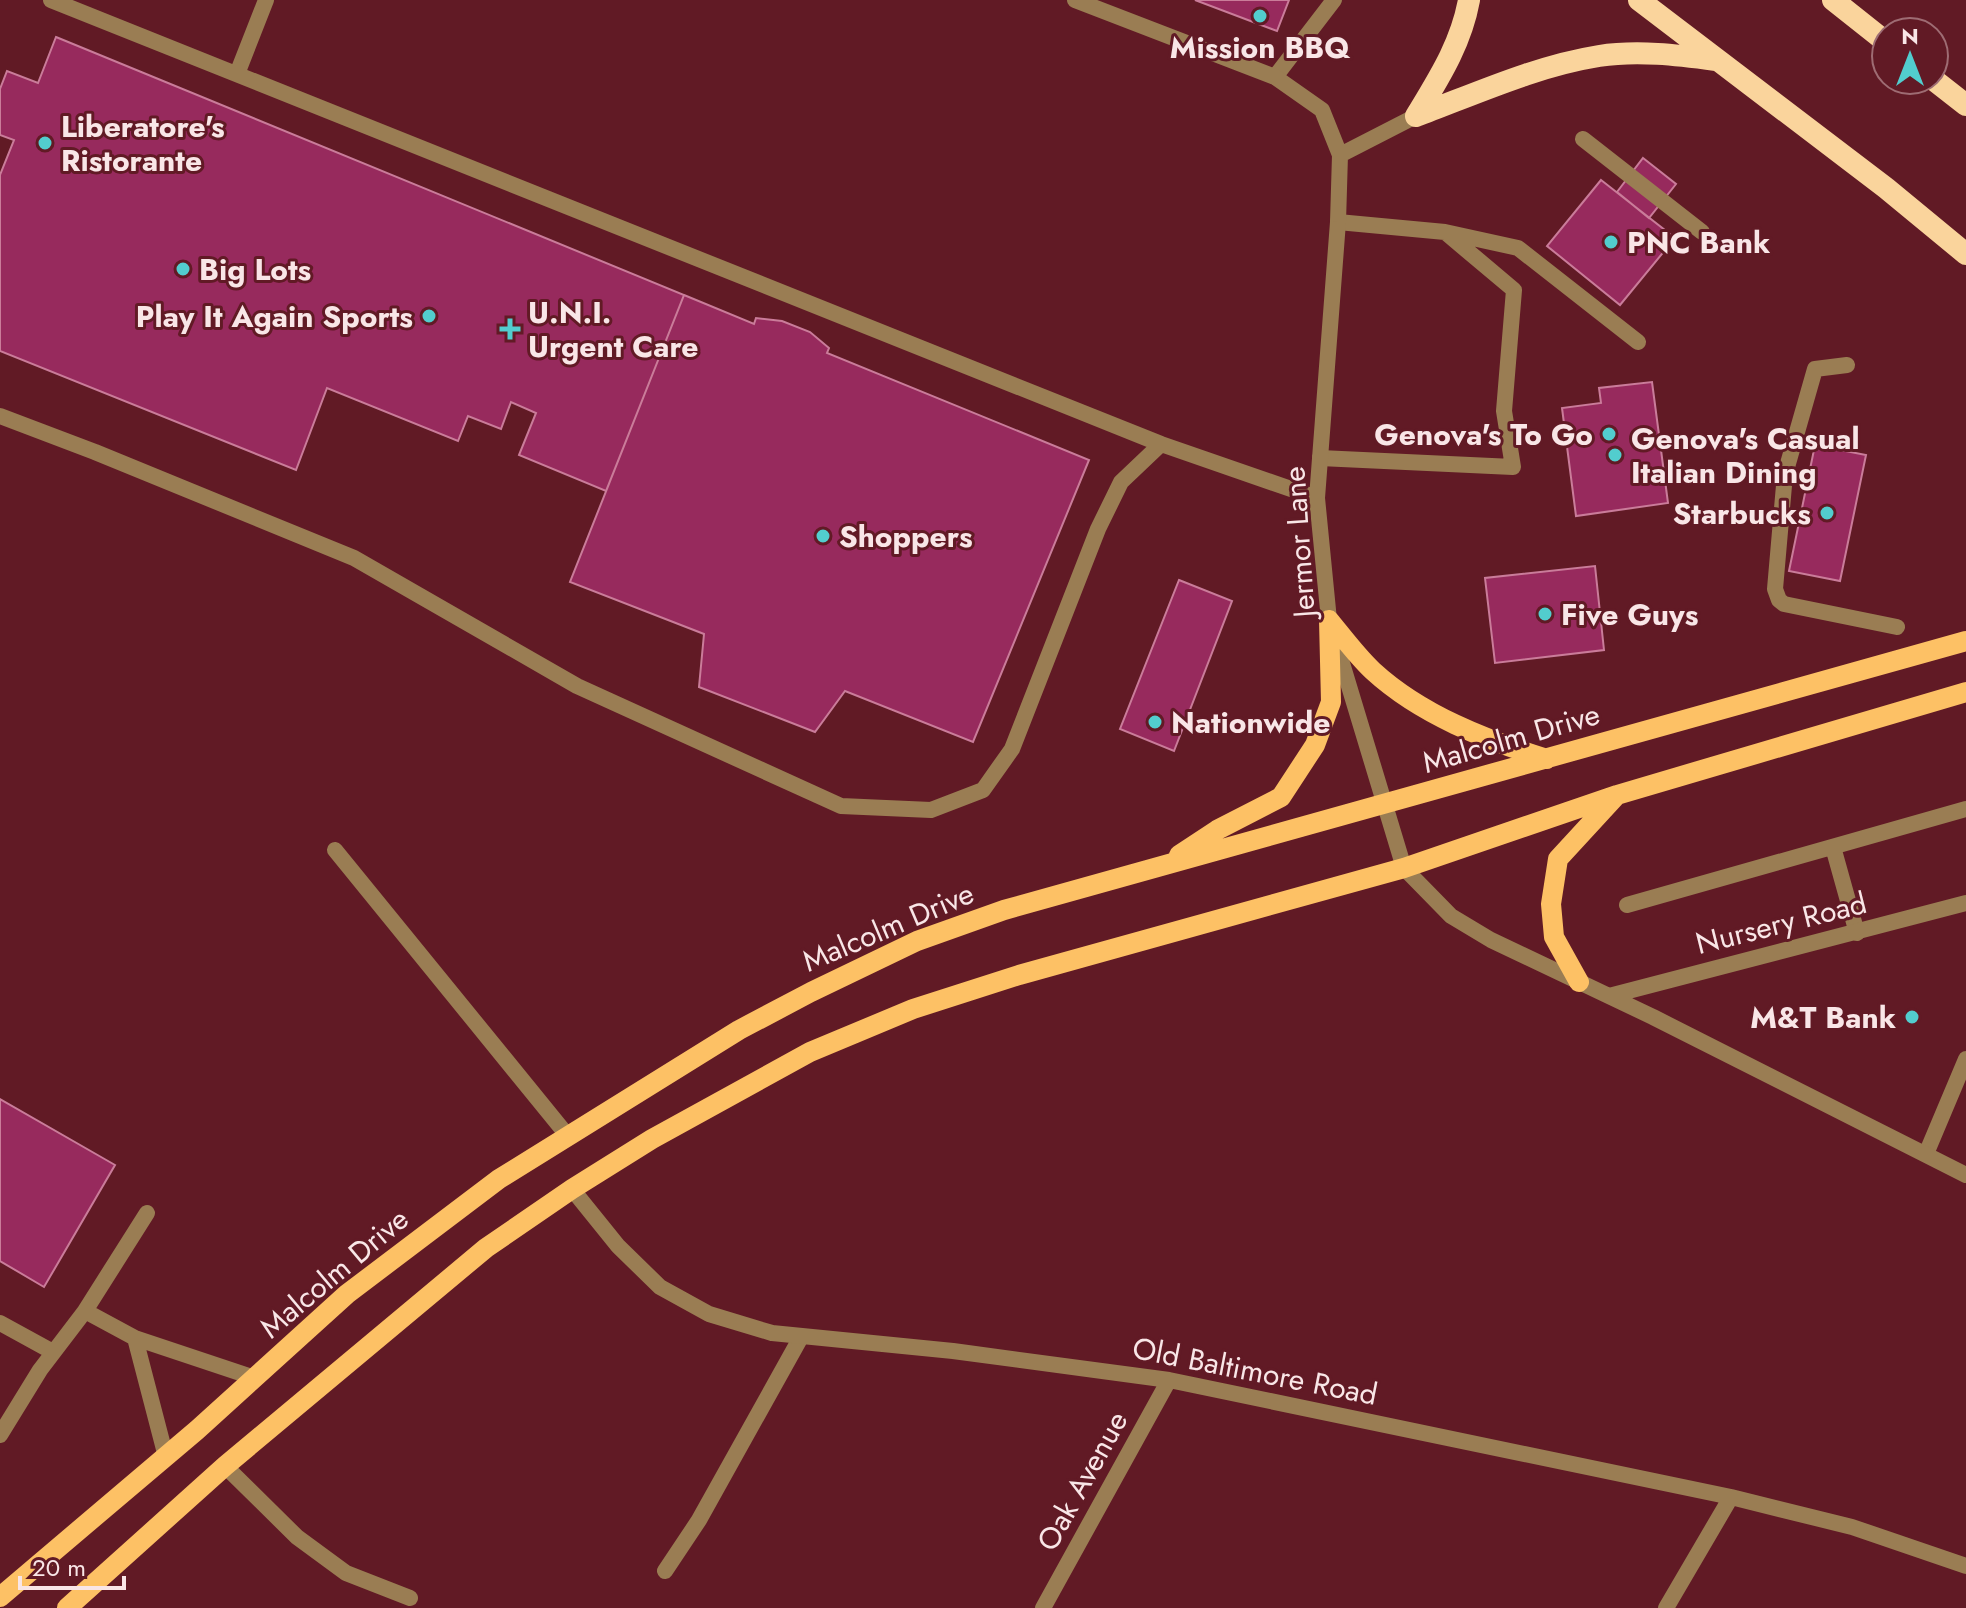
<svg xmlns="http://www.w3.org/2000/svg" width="1966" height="1608" font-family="Jost,sans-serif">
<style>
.building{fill:#972a5d;stroke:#ca7c9a;stroke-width:2}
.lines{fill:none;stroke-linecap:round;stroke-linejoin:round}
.service{stroke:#9a7d53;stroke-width:16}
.minor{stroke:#9a7d53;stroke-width:16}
.primary{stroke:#fdc165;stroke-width:20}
.trunk{stroke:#fad49c;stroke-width:22}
.poi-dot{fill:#52cdce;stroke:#611a25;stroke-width:3}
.labels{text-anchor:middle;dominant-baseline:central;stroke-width:6;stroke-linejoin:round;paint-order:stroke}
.poi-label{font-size:30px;font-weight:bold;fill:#f9e6e7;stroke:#611a25;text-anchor:start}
.street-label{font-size:30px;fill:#f9e6e7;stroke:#611a25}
</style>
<rect width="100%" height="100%" fill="#611a25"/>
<path class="building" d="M1195,0H1289L1277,31Z
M56,37L684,295L606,491L519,455L536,413L511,402L501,429L468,416L458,441L327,388L296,470L0,351V175L14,140L0,135V89L7,71L38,83Z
M1643,158L1676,184L1649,218L1617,192Z
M1601,180L1675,238L1620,305L1547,246Z
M684,295L754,324L756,318L782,321L810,332L829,348L827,353L1089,460L973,742L845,691L815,732L699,687L704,634L570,582Z
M1652,382L1668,503L1576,516L1562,408L1601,403L1599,388Z
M1815,445L1866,455L1840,581L1789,571Z
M1595,566L1604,650L1495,663L1485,578Z
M1179,580L1232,601L1174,751L1120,729Z
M0,1099L115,1165L44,1287L0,1261Z"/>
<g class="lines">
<path class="service" d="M51,0L1161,444L1317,498
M237,74L266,0
M1275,77L1334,0
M1583,139L1702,232
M1338,222L1445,232L1518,248L1638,342
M1847,365L1815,369L1785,474L1775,589L1779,600L1784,604L1897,627
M0,416L95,452L354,558L577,686L841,806L931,810L983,790L1012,749L1098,529L1121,482L1161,444
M1320,458L1513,467L1504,411L1514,290L1445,232
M1833,847L1857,933
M335,850L567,1135
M1627,905L1966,809
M1926,1154L1966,1059
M0,1323L53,1352
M135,1338L85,1311L147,1213
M0,1435L40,1370L85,1311
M166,1457L135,1338L255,1378
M225,1466L297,1537L346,1573L410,1598
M665,1571L699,1520L801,1337"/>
<path class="minor" d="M1075,0L1275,77L1322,110L1340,155L1338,222L1317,498L1329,620L1404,868L1451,916L1491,940L1653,1017L1966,1175
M1340,155L1416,116
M1609,996L1966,903
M572,1189L618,1246L660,1287L709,1314L772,1333L953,1351L1169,1380L1731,1497L1852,1527L1966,1566
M1043,1608L1169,1380
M1666,1608L1731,1497"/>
<path class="primary" d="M1329,620C1343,637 1357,656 1373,671C1421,715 1486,740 1547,759
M1179,855L1217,830L1281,797L1315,745L1331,702L1329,620
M1579,982L1554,937L1551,904L1558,859L1616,796
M0,1597L197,1430L347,1294L499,1179L739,1030L811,992L917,941L1004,910L1966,641
M67,1608L225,1466L486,1248L572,1189L652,1139L810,1052L913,1009L1019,975L1404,868L1617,795L1966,692"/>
<path class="trunk" d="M1639,0L1886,188L1966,254
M1833,0L1886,42
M1934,80L1966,105
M1416,116C1475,94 1536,66 1599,56C1637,50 1678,55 1716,60
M1416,116C1439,78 1461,44 1469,0"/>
</g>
<g class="poi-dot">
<circle cx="1260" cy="16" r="8"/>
<circle cx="45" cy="143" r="8"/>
<circle cx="1611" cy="242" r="8"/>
<circle cx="183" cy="269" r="8"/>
<circle cx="429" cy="316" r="8"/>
<path d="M506 317h8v8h8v8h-8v8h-8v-8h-8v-8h8z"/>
<circle cx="1609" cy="434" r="8"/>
<circle cx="1615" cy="455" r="8"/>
<circle cx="1827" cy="513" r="8"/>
<circle cx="823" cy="536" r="8"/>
<circle cx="1545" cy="614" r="8"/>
<circle cx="1155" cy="722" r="8"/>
<circle cx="1912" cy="1017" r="8"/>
</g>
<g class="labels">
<g class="poi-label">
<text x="1260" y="47" text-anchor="middle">Mission BBQ</text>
<text x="61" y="126">Liberatore's<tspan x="61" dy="34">Ristorante</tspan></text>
<text x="1627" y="242">PNC Bank</text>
<text x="199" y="269">Big Lots</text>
<text x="528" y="312">U.N.I.<tspan x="528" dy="34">Urgent Care</tspan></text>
<text x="413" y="316" text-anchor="end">Play It Again Sports</text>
<text x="1593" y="434" text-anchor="end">Genova's To Go</text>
<text x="1631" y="438">Genova's Casual<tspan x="1631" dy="34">Italian Dining</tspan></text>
<text x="1811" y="513" text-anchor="end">Starbucks</text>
<text x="839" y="536">Shoppers</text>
<text x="1561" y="614">Five Guys</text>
<text x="1171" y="722">Nationwide</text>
<text x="1896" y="1017" text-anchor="end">M&amp;T Bank</text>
</g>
<g class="street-label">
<text transform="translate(1299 542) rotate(-94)">Jermor Lane</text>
<text transform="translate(1511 738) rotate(-16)">Malcolm Drive</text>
<text transform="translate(1781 923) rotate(-14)">Nursery Road</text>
<text transform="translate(888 927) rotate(-23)">Malcolm Drive</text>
<text transform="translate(334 1273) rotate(-40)">Malcolm Drive</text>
<text transform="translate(1255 1371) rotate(11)">Old Baltimore Road</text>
<text transform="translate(1082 1481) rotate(-61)">Oak Avenue</text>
</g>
</g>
<g transform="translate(1910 56)"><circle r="38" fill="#611a25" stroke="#9e6c73" stroke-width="2"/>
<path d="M0-6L14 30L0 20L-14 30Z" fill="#52cdce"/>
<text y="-12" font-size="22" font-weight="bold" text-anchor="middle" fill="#f9e6e7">N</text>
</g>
<path d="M20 1576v12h104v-12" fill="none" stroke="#f9e6e7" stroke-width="4"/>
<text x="32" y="1576" font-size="24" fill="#f9e6e7" stroke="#611a25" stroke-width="6" paint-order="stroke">20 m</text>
</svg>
